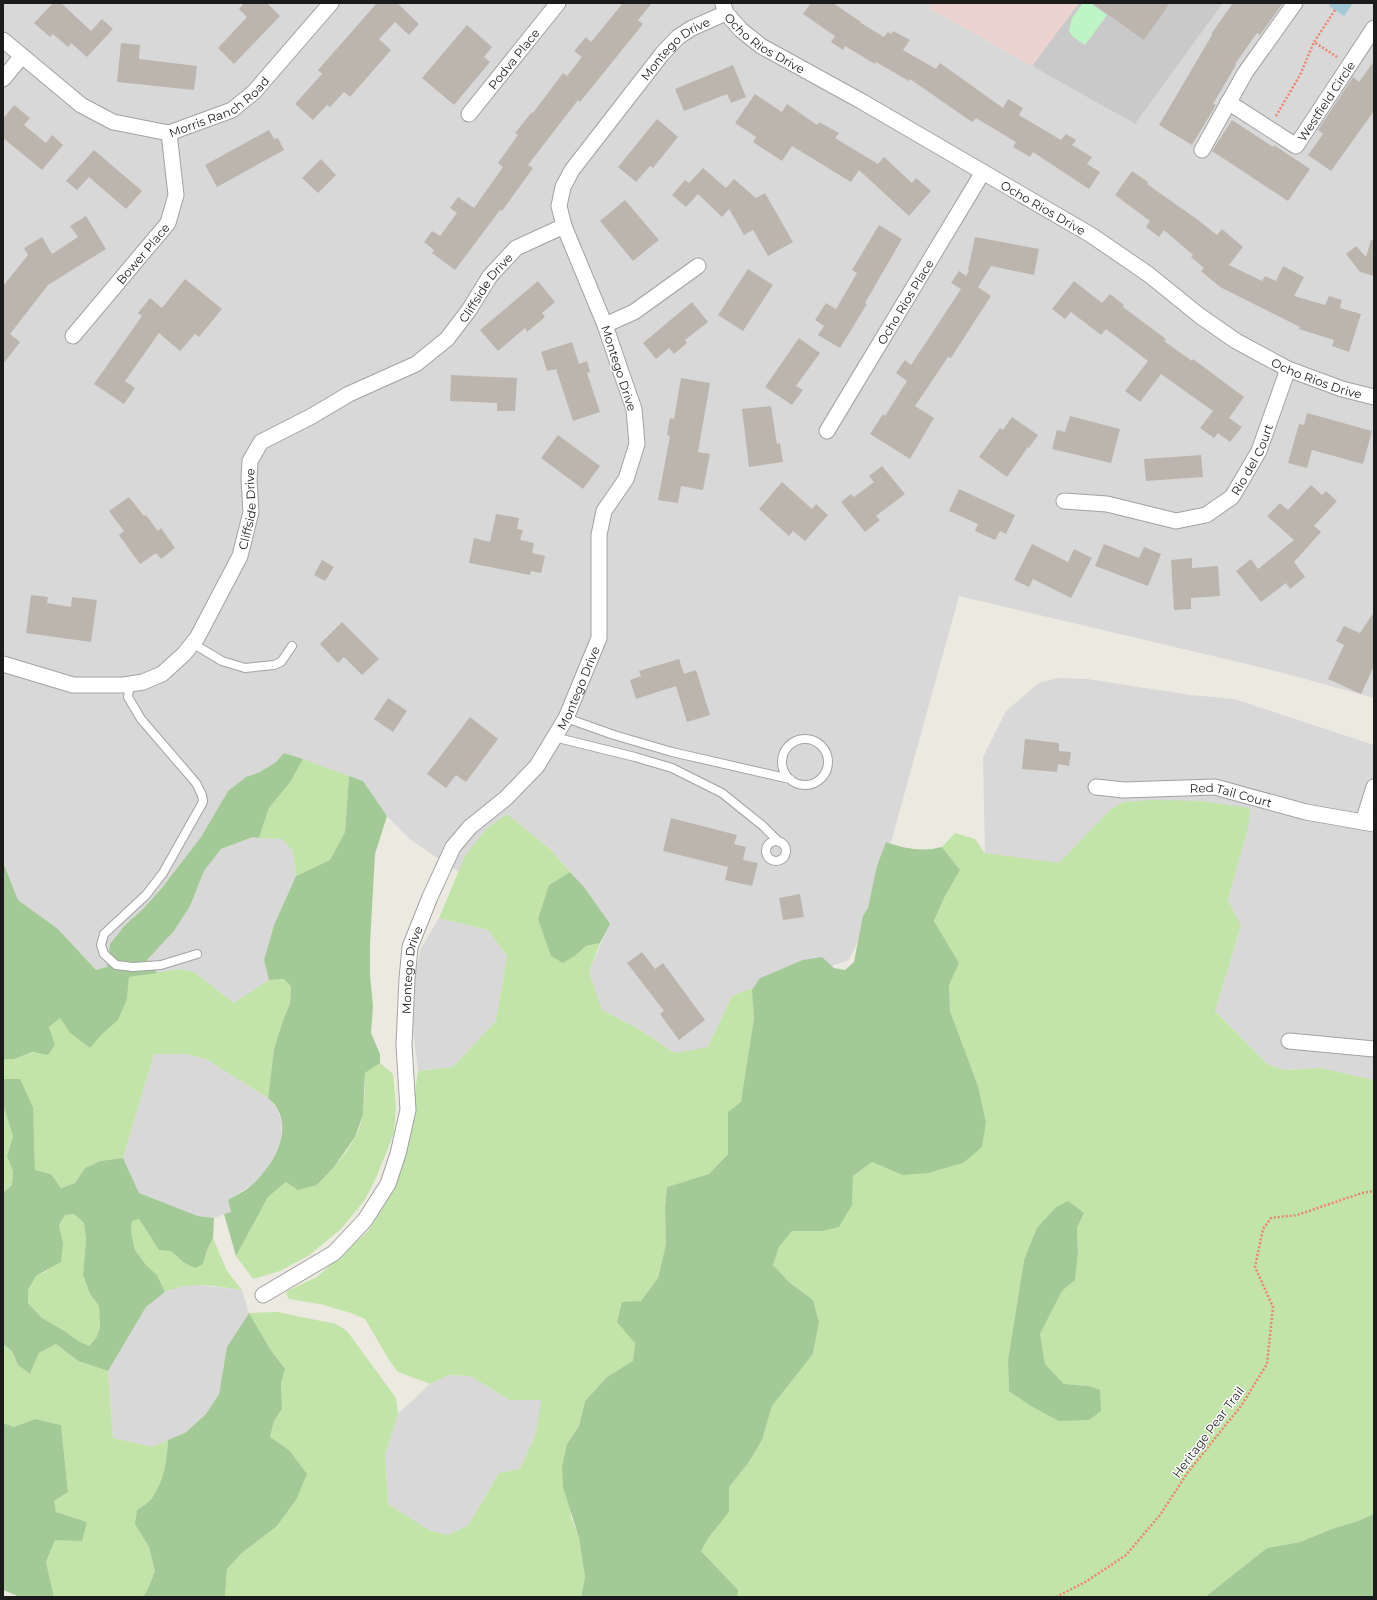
<svg xmlns="http://www.w3.org/2000/svg" width="1377" height="1600" font-family="Montserrat,sans-serif">
<style>
.residential{fill:#d9d8d8}
.commercial{fill:#ecd3d0}
.religious{fill:#c9c9c9}
.grass{fill:#c2e4a8;fill-rule:evenodd}
.forest{fill:#a3c997;fill-rule:evenodd}
.park{fill:#bef5c6}
.water{fill:#a3c8d7}
.building{fill:#bcb5ae}
.lines{fill:none;stroke-linecap:round;stroke-linejoin:round}
.lane-casing{stroke:#a2a2a2;stroke-width:10}
.street-casing{stroke:#a2a2a2;stroke-width:17}
.path{stroke:#f0836d;stroke-width:2.5;stroke-dasharray:2 2;stroke-linecap:butt}
.lane{stroke:#fff;stroke-width:8}
.street{stroke:#fff;stroke-width:15}
.labels{text-anchor:middle;dominant-baseline:central;stroke-width:3;stroke-linejoin:round;paint-order:stroke}
.street-label{font-size:12px;fill:#1b1b1b;stroke:#fff}
</style>
<rect width="100%" height="100%" fill="#ece9e1"/>
<path class="residential" d="M3,3H932L929,8L1135,124L1223,3H1374V698L1272,670L959,596L872,911L849,960L805,975L795,974L732,996L708,1048L675,1053L637,1028L602,1010L589,972L609,924L584,887L551,850L507,814L465,856L459,872L412,841L387,816L363,781L284,753L276,762L260,772L246,777L228,791L201,837L161,889L142,910L125,925L108,967L96,970L58,929L18,900L3,862Z
M1057,678L1087,679L1191,695L1234,699L1374,745V1080L1321,1068L1284,1070L1267,1064L1215,1011L1241,927L1228,900L1248,828L1200,801L1124,802L1111,809L1059,864L985,853L983,757L1006,711L1039,683Z
M253,837L282,839L293,851L296,876L274,925L264,960L269,980L234,1003L194,972L180,969L157,973L147,960L174,931L190,906L204,871L221,849Z
M439,918L488,930L507,956L496,1021L453,1067L418,1071L410,1006L414,978L421,948Z
M154,1054H186L206,1059L268,1098L278,1110L282,1123L281,1140L275,1154L265,1171L253,1184L228,1200L231,1212L214,1218L198,1216L139,1193L123,1158Z
M191,1284L242,1290L249,1313L227,1347L219,1394L206,1414L185,1433L152,1447L113,1438L108,1371L146,1307L160,1295L175,1288Z
M449,1375L470,1376L510,1400H542L536,1433L520,1469L499,1473L468,1526L447,1535L429,1530L388,1504L385,1455L398,1414L430,1384Z"/>
<path class="commercial" d="M932,3H1079L1032,66L929,8Z"/>
<path class="religious" d="M1079,3H1223L1135,124L1032,66Z"/>
<path class="grass" d="M303,759L349,776L345,832L330,860L296,876L293,851L282,839L259,838L269,808L291,781Z
M1152,800L1200,801L1250,808L1248,828L1228,900L1241,926L1215,1011L1267,1064L1284,1070L1321,1068L1374,1080V1514L1358,1521L1332,1529L1300,1542L1267,1548L1205,1597H737V1590L701,1551L709,1537L728,1512L729,1487L749,1462L762,1440L772,1406L813,1354L819,1322L813,1300L789,1282L773,1265L779,1247L792,1231H822L852,1205L853,1176L872,1162L902,1175L986,1122L978,1086L950,1011L949,984L959,963L934,921L944,898L960,870L942,847L955,833L975,839L985,853L1059,863L1111,809L1124,802ZM1084,1213L1077,1228L1078,1253L1075,1280L1062,1291L1040,1334L1045,1364L1064,1384L1089,1386L1009,1391L1008,1360L1024,1260Z
M507,814L551,850L570,872L549,885L539,919L543,929L576,955L586,946L600,943L589,972L602,1010L637,1028L675,1053L708,1047L732,996L753,988L754,1017L745,1081L741,1103L728,1137V1154L709,1174L667,1187L665,1209L666,1244L658,1278L641,1301L633,1361L607,1377L585,1401L579,1426L567,1444L571,1517L579,1538L585,1577L581,1597H225L227,1569L242,1553L277,1526L296,1500L289,1450L270,1437L274,1421L282,1409L281,1383L285,1369L270,1349L249,1313L277,1312L336,1324L347,1331L396,1398L398,1414L385,1455L388,1504L429,1530L447,1535L468,1526L499,1473L520,1469L536,1433L541,1400H510L470,1376L449,1375L430,1384L398,1372L389,1360L365,1319L351,1313L320,1304L289,1299L286,1294L287,1291L317,1277L368,1231L381,1211L396,1184L407,1149L418,1071L453,1067L496,1021L507,956L488,930L439,918L465,856L487,828Z
M180,969L194,972L234,1003L269,980L284,979L291,987L290,1003L282,1023L274,1049L268,1098L206,1059L186,1054H154L123,1158L100,1161L85,1168L75,1183L61,1188L51,1174L35,1170L34,1135L20,1079H3V1059H14L55,1045L49,1027L60,1018L70,1033L90,1048L127,999L129,977Z
M380,1063L393,1074L396,1106L394,1133L376,1178L364,1201L341,1229L308,1256L280,1271L253,1279L236,1256L268,1197L286,1182L317,1185C335,1166 360,1141 363,1113C365,1100 365,1086 365,1073Z
M3,1105L13,1136L7,1156L13,1171L12,1185L3,1193Z
M74,1214L84,1223L86,1239L83,1275L90,1294L99,1306L100,1328L96,1338L89,1346L80,1342L63,1330L42,1318L28,1303V1290L36,1276L47,1271L63,1243L59,1225L65,1215Z
M139,1219L151,1238L171,1251L183,1262L203,1264L207,1250L213,1238L227,1271L242,1290C214,1286 192,1280 165,1292L157,1275L146,1265L135,1250L131,1232L132,1220Z
M3,1344L12,1351L18,1365L30,1374L39,1353L56,1344L78,1361L108,1371L113,1438L152,1447L168,1440C167,1460 164,1482 152,1498C148,1503 142,1507 137,1510L136,1524L149,1547L155,1571L147,1591L143,1597H54L46,1562L55,1540H81L87,1522L56,1512L54,1501L68,1492L61,1425L35,1419L14,1427L3,1423Z"/>
<path class="forest" d="M284,753L303,759L291,781L269,808L259,838L253,837L221,849L204,871L190,906L174,931L147,960L157,973L129,977L127,999L118,1020L102,1034L90,1048L70,1033L60,1018L49,1027L55,1045L48,1055L33,1052L14,1059H3V862L18,900L58,929L96,970L107,967L110,944L125,925L142,910L161,889L201,837L228,791L246,777L260,772L276,762Z
M349,776L363,781L387,816L375,854L370,943V975L373,1006L371,1033L380,1054V1063L365,1073L363,1115L355,1137L334,1167L317,1185L298,1190L286,1182L268,1197L236,1256L224,1214L231,1212L228,1200C237,1195 247,1190 254,1183C272,1165 291,1135 278,1110C276,1105 271,1101 268,1098L274,1049L282,1023L290,1003L291,987L284,979L269,980L264,960L274,925L296,876L330,860L345,832Z
M886,842C906,849 922,852 942,847L960,870L944,898L934,921L959,963L949,985L950,1011L978,1086L986,1122L982,1147L963,1163L928,1173L902,1175L872,1162L853,1176L852,1205L839,1227L822,1231H792L779,1247L773,1265L789,1282L813,1300L819,1322L813,1354L772,1406L762,1440L749,1462L729,1487V1512L709,1537L701,1551L738,1590L737,1597H581L585,1577L579,1538L563,1487L562,1467L567,1444L579,1426L585,1401L607,1377L633,1361L635,1343L617,1322L622,1302L641,1301L658,1278L666,1244L665,1209L667,1187L709,1174L728,1154V1112L741,1102L754,1018L752,990L760,978L803,960L822,957L834,968L845,970L854,962L863,916L868,908L877,866Z
M570,872L584,887L610,924L600,943L586,946L576,955L563,963L551,956L538,919L549,885Z
M3,1079H20L33,1107L35,1170L51,1174L61,1188L75,1183L85,1168L100,1161L123,1158L139,1193L198,1216L214,1218L213,1238L207,1250L203,1264L195,1268L183,1262L171,1251L159,1250L139,1219L132,1221L131,1232L135,1250L146,1265L157,1275L165,1292L146,1307L108,1371L78,1361L56,1344L39,1353L30,1374L18,1365L12,1351L3,1344V1193L12,1185L13,1171L7,1156L13,1136L3,1105ZM74,1214L84,1223L86,1239L83,1275L90,1294L99,1306L100,1328L96,1338L89,1346L80,1342L63,1330L42,1318L28,1303V1290L36,1276L61,1262L63,1243L59,1225L65,1215Z
M1068,1201L1084,1213L1077,1228L1078,1253L1075,1280L1062,1291L1040,1334L1045,1364L1064,1384L1089,1386L1100,1390L1101,1411L1089,1420L1059,1421L1031,1406L1009,1391L1008,1360L1024,1260L1037,1228L1056,1207Z
M249,1313L270,1349L285,1369L281,1383L282,1409L274,1421L270,1437L289,1450L307,1474L296,1500L277,1526L242,1553L227,1569L225,1597H143L147,1591L155,1571L149,1547L135,1524L137,1510C142,1507 148,1503 152,1498C164,1481 167,1460 168,1440L185,1433L206,1414L219,1394L227,1347Z
M35,1419L61,1425L68,1492L54,1501L56,1512L87,1522L82,1541L55,1540L46,1562L54,1597H20L3,1590V1423L14,1427Z
M1374,1514V1597H1205L1267,1548L1300,1542L1332,1529L1358,1521Z"/>
<path class="park" d="M1083,3H1090L1107,15L1085,45L1073,37L1069,31L1072,18Z"/>
<path class="water" d="M1331,3H1353L1344,16L1329,6Z"/>
<path class="building" d="M53,3H61L91,31L102,19L113,29L87,57L71,43L68,47L53,34L50,37L34,23Z
M244,3H267L280,16L234,64L218,48L247,17L239,9Z
M377,3H397L419,24L409,35L395,22L379,39L391,50L350,97L344,92L330,107L327,105L313,120L295,104L322,74L318,70Z
M623,3H652L638,20L643,24L580,102L578,100L528,165L533,168L502,211L500,210L455,270L432,253L434,250L424,242L432,231L440,236L457,213L450,208L458,197L474,208L503,167L498,163L518,135L515,133L532,112L533,113L563,73L567,76L582,57L574,51L586,37L591,42Z
M811,3H833L861,22V23L884,37L888,32L891,34L893,31L910,40L903,50L936,69L940,63L1003,108L1008,99L1023,108L1019,115L1061,140L1066,134L1076,140L1072,145L1092,157L1087,164L1100,172L1089,189L1033,152L1030,157L1013,147L1016,142L976,118L972,122L910,79L909,81L876,62L875,64L845,46L843,50L831,42L835,36L803,14Z
M1092,3H1170L1144,40Z
M1233,3H1283L1260,35L1257,33L1235,64L1236,65L1213,104L1216,105L1192,145L1159,125L1212,35L1211,34Z
M467,25L492,47L484,57L490,62L454,105L422,78Z
M121,43L140,45L139,59L197,66L194,90L117,82Z
M1374,61V111L1331,171L1308,155L1323,134L1318,130L1353,77L1359,82Z
M733,65L746,97L731,103L727,94L684,111L675,89Z
M755,94L782,112L787,104L817,125L819,122L839,133L835,138L878,164L884,157L912,183L916,178L931,191L909,216L859,170L851,182L792,146L782,161L753,142L756,137L735,123Z
M14,105L30,118L24,125L46,143L52,135L63,145L42,170L3,138V119Z
M657,119L678,137L653,168L650,166L636,182L618,167Z
M1232,120L1273,147L1274,145L1310,169L1288,201L1212,151Z
M269,130L274,139L278,138L284,150L217,187L205,165Z
M94,150L142,191L126,209L89,177L77,190L66,181Z
M321,159L336,175L318,193L302,178Z
M703,168L726,188L734,179L756,198L765,193L793,242L768,256L753,230L744,235L729,209L722,217L698,194L686,207L672,195L685,180L689,183Z
M1132,171L1148,182L1147,184L1198,220L1217,235L1222,229L1243,247L1229,265L1262,281L1265,276L1276,281L1283,266L1304,277L1294,296L1325,305L1329,296L1342,300L1340,308L1361,314L1349,352L1332,346L1334,340L1299,329L1300,327L1220,287L1201,271L1204,268L1191,257L1193,255L1164,230L1159,237L1146,227L1150,221L1115,195Z
M625,200L659,240L633,261L600,221Z
M86,216L106,249L48,285L10,334L20,342L3,364V286L28,255L24,248L42,237L52,254L78,237L70,226Z
M879,225L902,239L865,303L867,304L840,348L818,335L824,326L815,320L826,303L836,309L857,273L852,270Z
M975,237L1039,249L1034,275L991,266L978,287L991,296L951,358L948,357L915,406L934,418L910,459L870,434L883,414L885,416L907,381L896,373L905,360L911,365L961,289L951,283L959,271L966,276L969,271L968,270Z
M1371,240H1374V276L1360,272L1346,254L1356,246L1366,257Z
M748,269L773,285L743,331L718,315Z
M185,279L222,309L199,337L195,334L180,351L159,333L125,381L135,388L124,404L94,384L142,316L138,313L150,298L162,308Z
M538,281L555,302L542,313L545,317L527,332L525,328L498,351L480,330Z
M1074,281L1102,303L1110,294L1124,305L1123,307L1166,339L1164,341L1192,361L1193,359L1244,397L1229,418L1242,427L1230,442L1218,433L1214,438L1200,428L1213,411L1161,374L1140,402L1125,391L1148,361L1106,329L1101,335L1071,312L1065,319L1052,309Z
M692,302L708,322L685,340L687,343L674,354L669,348L656,359L643,343Z
M799,338L820,353L796,386L803,390L792,405L765,387Z
M572,342L579,364L587,361L590,372L587,373L600,412L573,421L556,369L547,371L541,352Z
M451,375L517,378L515,411H497V403L450,401Z
M681,378L710,383L698,452L710,454L703,490L681,486L678,503L658,500L670,436L667,435L670,418L674,419Z
M771,406L777,444L780,443L783,462L749,467L742,409Z
M1307,413L1372,431L1363,464L1312,450L1307,468L1288,463L1299,424L1304,425Z
M1070,416L1120,429L1111,463L1052,449L1057,430L1065,432Z
M1012,417L1038,435L1029,448L1028,447L1007,477L979,457L1000,428L1003,430Z
M558,435L600,466L583,489L541,458Z
M1201,455L1203,477L1146,481L1144,459Z
M882,466L905,494L876,516L880,520L865,532L841,502L851,494L854,497L874,482L869,476Z
M782,482L812,509L816,504L828,515L805,541L793,531L789,536L759,509Z
M1311,485L1322,495L1326,491L1337,501L1314,526L1321,532L1294,562L1305,577L1290,589L1286,583L1261,602L1236,571L1251,559L1258,569L1294,540L1267,516L1280,503L1288,510Z
M959,489L1015,515L1006,534L1000,531L995,540L975,531L978,524L949,511Z
M129,497L144,516L146,515L158,531L161,528L175,548L161,559L156,553L140,564L119,535L124,531L109,511Z
M496,514L519,518L517,529L523,530L520,540L534,543L532,553L545,556L541,573L531,571L530,575L469,563L474,538L490,542Z
M1032,544L1068,562L1074,549L1092,558L1071,598L1033,579L1029,587L1014,580Z
M1104,544L1139,558L1144,547L1161,554L1148,586L1095,566Z
M1192,558V568L1218,566L1220,596L1191,598V609L1174,610L1171,560Z
M322,560L334,567L325,581L314,575Z
M31,595L48,597L47,603L71,607L72,597L97,600L91,642L26,633Z
M1374,612V666L1361,694L1328,679L1344,645L1336,641L1344,626L1360,633Z
M342,622L379,659L362,675L344,657L338,663L320,644Z
M679,659L684,674L696,670L710,715L687,722L676,686L636,699L630,680L641,676L639,671Z
M388,698L407,711L393,732L374,719Z
M470,717L498,739L466,782L456,775L446,788L427,774Z
M1025,739L1059,743V751L1071,752L1069,766L1058,764L1057,772L1022,769Z
M671,818L737,835L734,844L746,847L743,860L758,863L752,886L725,880L728,867L663,851Z
M800,894L804,917L783,920L779,898Z
M642,952L655,969L663,963L705,1020L679,1040L660,1014L664,1011L627,963Z"/>
<g class="lines">
<g class="lane-casing">
<path id="lane" d="M192,643L222,661L245,668L274,665L281,662L292,646
M130,684L128,697L141,719L196,783L202,795L203,802L163,873L146,895L104,934L101,945L104,954L116,965L133,967L161,965L197,954
M566,718L614,735L672,752L790,779
M554,737L635,757L672,768L722,793L763,826L779,842
M782 762a23 23 0 1 1 46 0a23 23 0 1 1-46 0Z
M766 851a10 10 0 1 1 20 0a10 10 0 1 1-20 0Z"/>
</g>
<g class="street-casing">
<g id="street">
<path id="s1" d="M723,4L726,13L741,30L761,46L861,101L1091,235L1148,274L1200,316L1236,341L1288,369L1342,389L1374,397"/>
<path id="s2" d="M3,40L81,105L113,122L169,133L232,110L254,92L331,3"/>
<path d="M3,79L22,56"/>
<path id="s3" d="M1228,102L1296,146L1374,28"/>
<path id="s4" d="M469,114L558,3"/>
<path d="M1202,150L1245,73L1295,3"/>
<path d="M605,325L634,312L698,266"/>
<path id="s5" d="M73,336L168,223L176,195L169,133"/>
<path id="s6" d="M827,431L983,172"/>
<path id="s7" d="M1064,501L1107,504L1176,521L1206,515L1232,497L1259,451L1288,369"/>
<path id="s8" d="M3,664L73,685H124L143,682L162,674L184,654L197,638L240,556L251,512L249,480L250,461L261,442L312,416L349,394L416,364L447,339L469,310L490,276L516,248L564,226"/>
<path id="s9" d="M1096,787L1124,790L1215,787L1306,812L1374,824"/>
<path d="M1363,822L1374,787"/>
<path d="M1289,1041L1374,1049"/>
<path id="s10" d="M263,1295L334,1253L365,1220L388,1184L398,1154L408,1110L404,1045L407,979L410,947L430,897L453,847L470,827L506,798L537,766L566,718L599,638V535L604,511L626,479L637,444L634,409L621,372L605,325L564,226L559,206L563,187L572,170L662,54L678,37L692,28L726,13"/>
</g>
</g>
<path class="path" d="M1335,10L1314,42L1337,57
M1276,116L1300,75L1314,42
M1056,1597L1087,1581L1126,1555L1160,1515L1188,1472L1241,1406L1267,1364L1273,1307L1255,1267L1263,1229L1271,1218L1297,1215L1362,1193L1374,1191"/>
<use href="#lane" class="lane"/>
<use href="#street" class="street"/>
</g>
<g class="labels">
<g class="street-label">
<text stroke="none"><textPath href="#s1" startOffset="59">Ocho Rios Drive</textPath></text>
<text stroke="none"><textPath href="#s10" startOffset="1433">Montego Drive</textPath></text>
<text stroke="none"><textPath href="#s4" startOffset="71">Podva Place</textPath></text>
<text stroke="none"><textPath href="#s3" startOffset="135">Westfield Circle</textPath></text>
<text stroke="none"><textPath href="#s2" startOffset="252">Morris Ranch Road</textPath></text>
<text stroke="none"><textPath href="#s1" startOffset="383">Ocho Rios Drive</textPath></text>
<text stroke="none"><textPath href="#s5" startOffset="108">Bower Place</textPath></text>
<text stroke="none"><textPath href="#s8" startOffset="703">Cliffside Drive</textPath></text>
<text stroke="none"><textPath href="#s6" startOffset="151">Ocho Rios Place</textPath></text>
<text transform="translate(619 368) rotate(72)">Montego Drive</text>
<text stroke="none"><textPath href="#s1" startOffset="707">Ocho Rios Drive</textPath></text>
<text stroke="none"><textPath href="#s7" startOffset="219">Rio del Court</textPath></text>
<text stroke="none"><textPath href="#s8" startOffset="355">Cliffside Drive</textPath></text>
<text stroke="none"><textPath href="#s10" startOffset="725">Montego Drive</textPath></text>
<text stroke="none"><textPath href="#s9" startOffset="136">Red Tail Court</textPath></text>
<text stroke="none"><textPath href="#s10" startOffset="388">Montego Drive</textPath></text>
<text transform="translate(1208 1432) rotate(-53)">Heritage Pear Trail</text>
</g>
</g>
<rect width="1377" height="1600" fill="none" stroke="#1b1b1b" stroke-width="8"/>
</svg>
